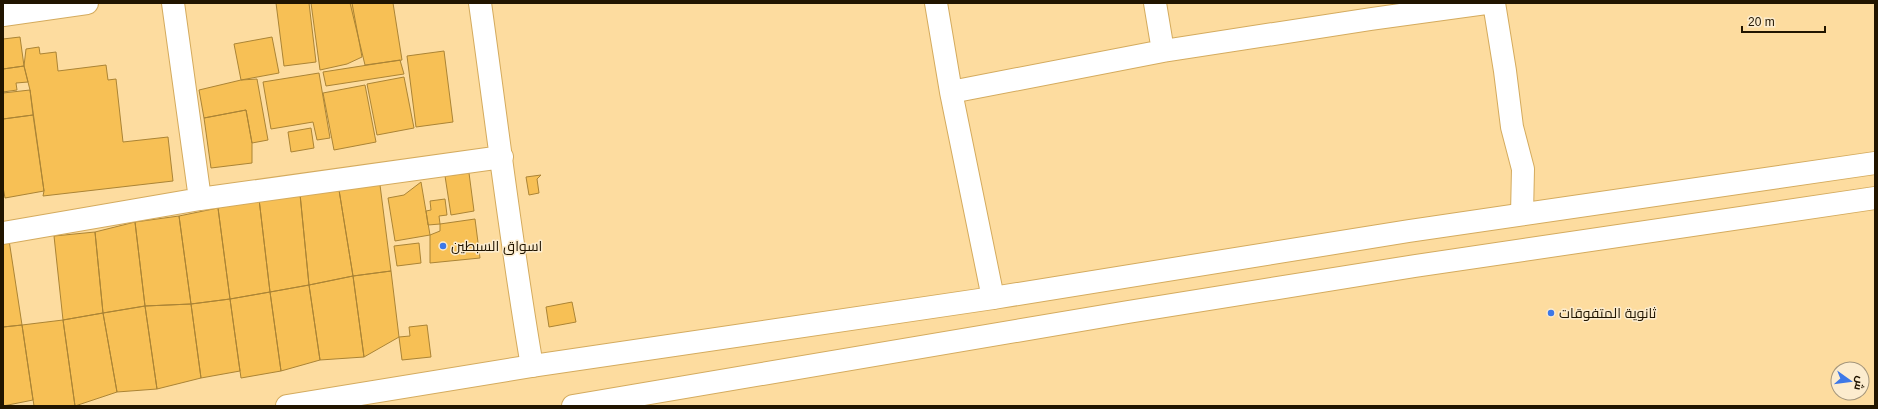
<svg xmlns="http://www.w3.org/2000/svg" width="1878" height="409" font-family="Helvetica,Cairo,sans-serif">
<style>
.building{fill:#f7c055;stroke:#ab8435}
.lines{fill:none;stroke-linecap:round;stroke-linejoin:round}
.minor-casing{stroke:#d4ab5e;stroke-width:24}
.tertiary-casing{stroke:#d4ab5e;stroke-width:24}
.minor{stroke:#fff;stroke-width:22}
.tertiary{stroke:#fff;stroke-width:22}
.poi-dot{fill:#3d78e7;stroke:#fcecce;stroke-width:1.5}
.labels{text-anchor:middle;dominant-baseline:central;stroke-width:3;stroke-linejoin:round;paint-order:stroke}
.poi-label{font-size:14px;fill:#211500;stroke:#fcecce;text-anchor:start}
</style>
<rect width="100%" height="100%" fill="#fddc9f"/>
<path class="building" d="M276,3H309L316,62L284,66Z
M311,3H352L362,57L347,64L320,70Z
M350,3H393L402,60L365,65Z
M20,37L24,66L3,69V39Z
M272,37L279,73L241,80L234,44Z
M39,47L40,54L56,52L58,71L106,65L108,80L116,79L123,142L168,137L173,181L43,196L44,191L30,90L24,66L26,49Z
M444,51L453,122L416,127L407,56Z
M400,60L404,74L326,86L323,72Z
M24,66L28,82L16,83L17,90L3,92V69Z
M319,73L330,138L317,140L313,122L271,129L263,82Z
M404,77L414,128L377,135L367,84Z
M257,79L268,140L252,143L246,110L204,118L199,90L241,80Z
M365,85L376,142L334,150L323,93Z
M30,90L33,115L3,119V93Z
M246,110L252,143V163L211,168L204,118Z
M33,115L44,191L5,198L3,187V119Z
M311,128L314,148L291,152L288,132Z
M469,173L474,211L451,215L445,176Z
M541,175L537,179L539,193L529,195L526,177Z
M421,182L430,235L395,241L388,198L404,195Z
M380,185L391,271L353,276L339,190Z
M339,190L353,276L309,285L300,194Z
M300,194L309,285L270,292L259,199Z
M259,199L270,292L230,299L218,208Z
M445,199L447,215L439,216L440,224L428,225L426,211L431,210L430,201Z
M218,208L230,299L191,304L179,216Z
M179,216L191,304L145,306L135,222Z
M475,219L480,258L430,263V235L440,231V224Z
M135,222L145,306L103,313L95,232Z
M95,232L103,313L63,320L54,236Z
M9,240L22,325L3,327V241Z
M419,243L421,263L397,266L394,246Z
M391,271L399,337L364,357L353,276Z
M353,276L364,357L320,360L309,285Z
M309,285L320,360L281,371L270,292Z
M270,292L281,371L241,378L230,299Z
M230,299L240,371L201,378L191,304Z
M572,302L576,322L549,327L546,307Z
M191,304L201,378L157,389L145,306Z
M145,306L157,389L117,392L103,313Z
M103,313L117,392L75,406L63,320Z
M63,320L75,406H34L22,325Z
M22,325L33,400L3,406V327Z
M427,325L431,357L402,360L399,337L410,336L409,327Z"/>
<g class="lines">
<g class="minor-casing">
<path id="minor" d="M173,3L200,199
M480,3C497,124 511,245 532,366
M936,3L951,92L993,298
M1155,3L1163,51
M1494,3L1505,71L1512,127L1523,169L1522,214
M3,15L87,3
M951,92L1163,51L1371,19L1486,3
M3,233L200,199L502,157"/>
</g>
<g class="tertiary-casing">
<path id="tertiary" d="M287,406L532,366L993,298L1409,231L1875,163
M573,406L1128,312L1415,266L1875,198"/>
</g>
<use href="#minor" class="minor"/>
<use href="#tertiary" class="tertiary"/>
</g>
<g class="poi-dot">
<circle cx="443" cy="246" r="4"/>
<circle cx="1551" cy="313" r="4"/>
</g>
<g class="labels">
<g class="poi-label">
<text x="451" y="246">اسواق السبطين</text>
<text x="1559" y="313">ثانوية المتفوقات</text>
</g>
</g>
<rect width="1878" height="409" fill="none" stroke="#211500" stroke-width="8"/>
<g transform="translate(1850 381) rotate(104)"><circle r="19" fill="#fcecce" stroke="#a4967c"/>
<path d="M0-3L7 15L0 10L-7 15Z" fill="#3d78e7"/>
<text y="-6" font-size="11" font-weight="bold" text-anchor="middle" fill="#211500">ش</text>
</g>
<path d="M1742 26v6h83v-6" fill="none" stroke="#211500" stroke-width="2"/>
<text x="1748" y="26" font-size="12" fill="#211500" stroke="#fcecce" stroke-width="3" paint-order="stroke">20 m</text>
</svg>
